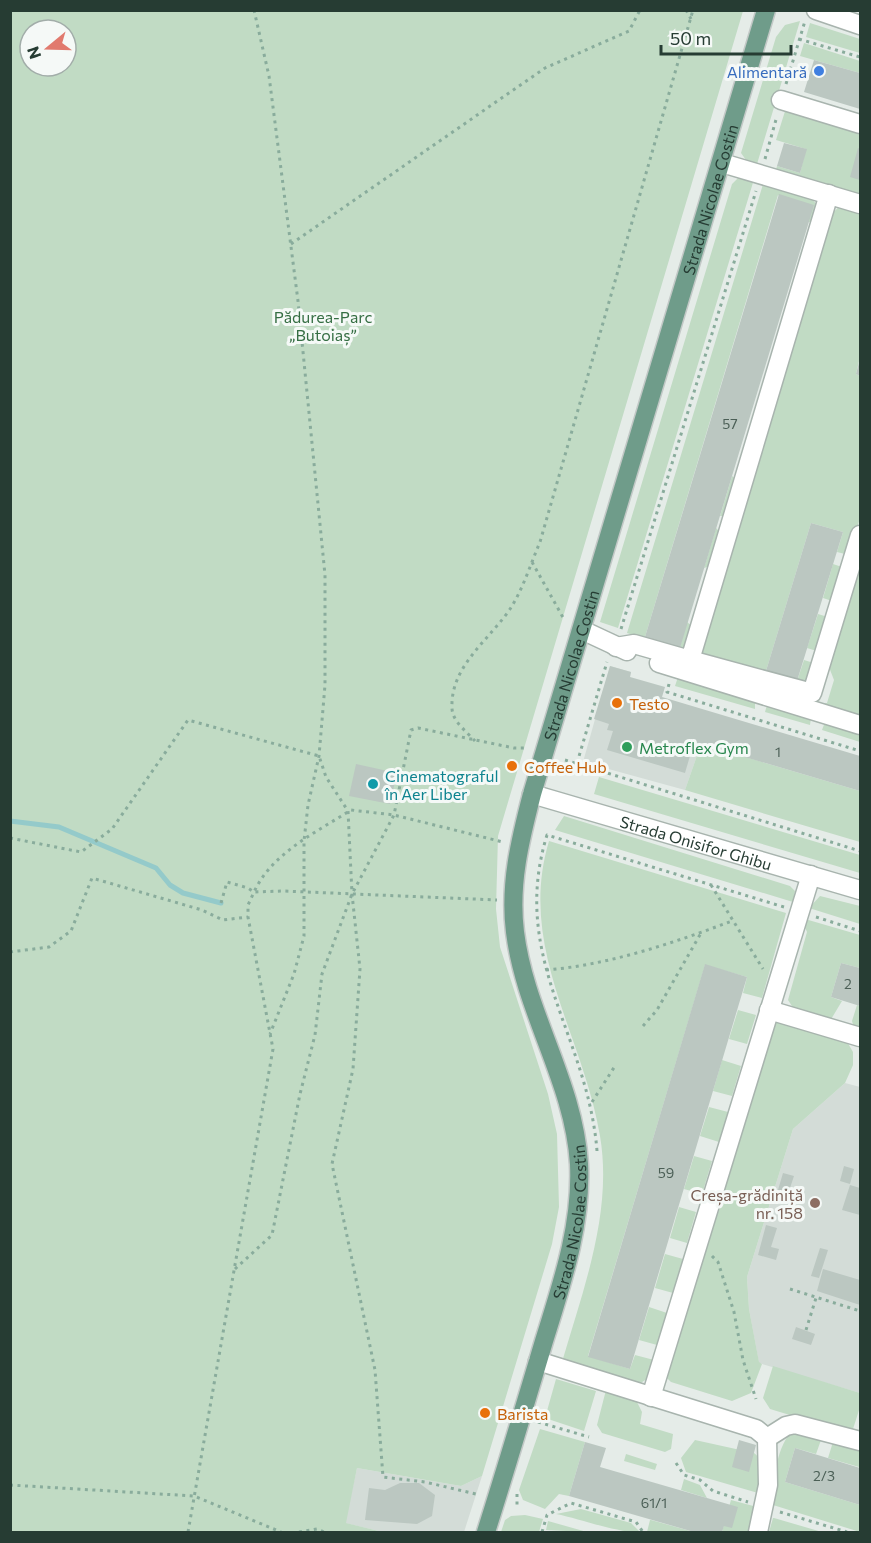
<svg xmlns="http://www.w3.org/2000/svg" width="871" height="1543" font-family="Commissioner,sans-serif">
<style>
.built{fill:#d3dcd7}
.green{fill:#c1dbc4;fill-rule:evenodd}
.lines{fill:none;stroke-linecap:round;stroke-linejoin:round}
.stream{stroke:#94caca;stroke-width:5}
.building{fill:#bbc7c1}
.minor-casing{stroke:#a8b4ae;stroke-width:21}
.major-casing{stroke:#c2c8c6;stroke-width:21}
.path{stroke:#89ac9c;stroke-width:3;stroke-dasharray:3 4.5;stroke-linecap:butt}
.minor{stroke:#fff;stroke-width:18}
.major{stroke:#6f9c8a;stroke-width:18}
.shop-dot{fill:#3f7fe0;stroke:#f5f9f7;stroke-width:2}
.food-dot{fill:#e8710a;stroke:#f5f9f7;stroke-width:2}
.leisure-dot{fill:#2e9e5b;stroke:#f5f9f7;stroke-width:2}
.culture-dot{fill:#0f9aa8;stroke:#f5f9f7;stroke-width:2}
.education-dot{fill:#8d6e63;stroke:#f5f9f7;stroke-width:2}
.labels{text-anchor:middle;dominant-baseline:central;stroke-width:6;stroke-linejoin:round;paint-order:stroke}
.number-label{font-size:14px;fill:#4b5f56}
.shop-label{font-size:16px;fill:#366cbe;stroke:#f5f9f7;text-anchor:end}
.street-label{font-size:16px;fill:#263c33;stroke:#f5f9f7}
.park-label{font-size:16px;fill:#356e43;stroke:#f5f9f7}
.food-label{font-size:16px;fill:#c56008;stroke:#f5f9f7;text-anchor:start}
.leisure-label{font-size:16px;fill:#27864d;stroke:#f5f9f7;text-anchor:start}
.culture-label{font-size:16px;fill:#0d838f;stroke:#f5f9f7;text-anchor:start}
.education-label{font-size:16px;fill:#785e54;stroke:#f5f9f7;text-anchor:end}
</style>
<rect width="100%" height="100%" fill="#e5ece8"/>
<path class="built" d="M610,666L631,672L630,677L652,730L701,744L685,790L583,762Z
M845,1083L860,1087V1393L759,1363L749,1309L747,1277L793,1129Z
M357,1468L461,1486L482,1476L464,1532H383L345,1523Z"/>
<path class="green" d="M10,11H743L498,836L496,909L500,947L548,1094L557,1134L559,1207L552,1244L482,1476L461,1486L357,1468L346,1523L383,1532H11ZM30,30H66V66H30Z
M800,21L757,164L746,160L741,153L776,37L785,25Z
M810,23L860,39V53L806,37Z
M804,43L860,61V73L800,56Z
M786,108L860,130V195L776,170L777,166L800,173L806,149L776,140Z
M741,175L755,176L618,628L600,622L732,184Z
M764,181L811,198L819,207L814,222H808L778,195L645,637L680,647L687,622L693,627L686,648L682,652L627,633Z
M840,206L860,210V357L856,374L860,376V518L849,555L837,552L843,532L811,523L766,671L797,681L804,660L817,664L810,683L800,687L704,655L699,649L828,217Z
M732,476L739,482L729,516H720Z
M716,528L722,534L713,565L704,568Z
M860,548V717L821,704L827,703L834,680L827,662Z
M833,564L845,568L835,602L823,598Z
M818,614L831,618L820,652L807,648Z
M678,677L755,701V709L675,686Z
M767,705L811,718L810,725L765,712Z
M825,722L860,732V742L822,730Z
M701,744L860,791V842L685,790Z
M599,777L860,855V873L594,794Z
M564,816L790,886L795,891L793,902L555,830Z
M549,841L786,913L762,998L743,993L747,977L705,965L588,1356L630,1369L635,1355L654,1360L650,1377L639,1384L562,1362C583,1290 613,1212 600,1136C583,1034 517,948 549,841Z
M820,896L860,906V924L809,908Z
M805,919L860,935V968L841,963L831,997L842,1001L830,1021L794,1009L788,1000L807,932L804,925Z
M857,1005L860,1006V1030L854,1028L852,1021Z
M738,1010L756,1015L747,1044L729,1039Z
M774,1021L846,1040L853,1052V1065L845,1083L793,1129L747,1277L749,1309L759,1362L762,1364L751,1393L732,1401L671,1382L665,1376L706,1233C720,1215 727,1194 724,1172Z
M722,1060L741,1066L732,1096L713,1091Z
M709,1107L728,1112L719,1142L700,1136Z
M694,1156L712,1161L702,1194L684,1189Z
M679,1207L696,1212L687,1243L670,1238Z
M665,1254L683,1259L673,1293L655,1288Z
M649,1307L667,1313L657,1345L639,1340Z
M773,1366L860,1393V1407L853,1429L846,1432L770,1409L763,1398Z
M556,1379L596,1391L584,1431L545,1418Z
M606,1390L637,1402L642,1412L640,1424L673,1434L671,1449L665,1452L602,1433L597,1425Z
M540,1429L585,1442L569,1496L559,1494L545,1509L523,1500L519,1490Z
M791,1432L821,1440L816,1454L795,1448L785,1482L860,1505V1532L773,1505C774,1481 775,1451 791,1432Z
M695,1440L754,1453C767,1463 761,1479 758,1493L686,1472L681,1458Z
M833,1442L860,1451L859,1467L828,1458Z
M626,1454L657,1464L655,1470L624,1461Z
M684,1479L700,1485L707,1498L681,1490Z
M731,1500L757,1507L749,1532H722Z
M581,1509L631,1523L640,1532C617,1533 581,1519 556,1514Z
M525,1515L543,1519L539,1532H501L505,1520L511,1516Z
M773,1518H774L822,1532H769Z
M650,1520H651L694,1532H647Z
M548,1521L587,1532L546,1530Z"/>
<g class="lines">
<path class="stream" d="M10,821L59,827L156,868L170,885L183,893L221,903"/>
</g>
<path class="building" d="M814,60L860,73V109L804,92Z
M784,143L807,149L800,173L777,166Z
M858,148L860,149V180L850,177Z
M779,194L814,205L680,648L645,637Z
M860,359V376L856,374Z
M811,523L843,532L797,681L766,671Z
M610,666L631,672L630,677L665,687L662,697L860,756V791L694,742L685,773L607,750L613,731L607,730L609,724L594,719Z
M356,764L397,773L390,804L349,796Z
M841,963L860,968V1006L831,997Z
M705,964L747,977L630,1369L588,1357Z
M844,1166L854,1169L850,1184L840,1181Z
M783,1173L794,1176L788,1194L778,1190Z
M850,1185L860,1188V1215L842,1210Z
M766,1225L777,1228L771,1247L779,1249L776,1260L758,1255Z
M820,1248L828,1250L819,1278L811,1276Z
M823,1269L860,1280V1305L817,1291Z
M796,1327L815,1334L811,1345L792,1339Z
M739,1440L756,1445L749,1472L732,1467Z
M585,1442L606,1448L600,1467L738,1507L732,1528L724,1526L722,1532H694L569,1496Z
M795,1448L860,1468V1505L785,1482Z
M400,1483H419L435,1495L432,1516L417,1524L365,1520L369,1488L385,1490Z"/>
<g class="lines">
<g class="minor-casing">
<g id="minor">
<path d="M816,10L860,25"/>
<path d="M781,100L860,124"/>
<path d="M722,163L860,204"/>
<path d="M582,630L627,651"/>
<path d="M616,647L634,644L690,660L829,194"/>
<path d="M690,660L812,693L860,535"/>
<path d="M659,663L860,725"/>
<path id="s1" d="M532,794L860,890"/>
<path d="M769,1010L860,1037"/>
<path d="M538,1361L756,1429L767,1438L768,1485L758,1532"/>
<path d="M651,1397L811,875"/>
<path d="M767,1438L786,1426L795,1424L860,1441"/>
</g>
</g>
<g class="major-casing">
<g id="major">
<path id="s2" d="M486,1532C506,1469 525,1405 544,1341C562,1283 582,1225 579,1164C574,1082 525,1013 515,932C509,885 520,840 532,794L766,10"/>
</g>
</g>
<path class="path" d="M254,10L269,76L298,301L325,575V685L319,756L308,805L304,841V936L294,974L270,1034
M686,10L691,19
M799,39L860,57
M786,84L805,21
M765,159L777,116
M291,244L545,68L629,31L640,10
M532,562L565,621
M621,629L756,191
M669,684L667,692L860,751
M475,741C467,732 452,721 452,708C450,665 492,638 512,606C524,586 531,563 540,542L693,10
M565,760L860,851
M577,763L607,662
M10,838L81,852L112,829L188,720L319,756L326,777L348,811L352,894L360,969L353,1069L332,1164L375,1370L383,1477L425,1482L480,1495
M711,885L763,969
M221,903L227,882L248,888L254,892C272,853 315,833 351,810L394,815L503,842
M816,917L860,931
M10,952L49,947L71,931L92,878L202,910L223,920L248,917
M546,970C609,965 673,943 732,921
M643,1026L657,1010L701,933
M592,1102L615,1066
M597,1151C588,1035 509,958 547,835L784,907
M712,1256L718,1262L734,1312L743,1360L756,1399
M235,1269L272,1235L300,1094L315,1035L322,974L352,894L394,815L411,730L418,728L514,748H528
M790,1289L860,1311
M806,1330L816,1298
M538,1422L589,1437
M676,1463L684,1475L700,1480L713,1491L748,1502
M10,1485L194,1496L281,1532
M517,1494V1507
M780,1512L847,1532
M188,1532L273,1049L248,917V905L254,892L283,891L497,900
M299,1532L317,1529L324,1532
M542,1532L547,1515L571,1503L636,1522L643,1532"/>
<use href="#minor" class="minor"/>
<use href="#major" class="major"/>
</g>
<circle class="shop-dot" cx="819" cy="71" r="6"/>
<g class="food-dot">
<circle cx="617" cy="703" r="6"/>
<circle cx="512" cy="766" r="6"/>
<circle cx="485" cy="1413" r="6"/>
</g>
<circle class="leisure-dot" cx="627" cy="747" r="6"/>
<circle class="culture-dot" cx="373" cy="784" r="6"/>
<circle class="education-dot" cx="815" cy="1203" r="6"/>
<g class="labels">
<g class="number-label">
<text x="730" y="423">57</text>
<text x="778" y="751">1</text>
<text x="848" y="983">2</text>
<text x="666" y="1172">59</text>
<text x="824" y="1475">2/3</text>
<text x="654" y="1502">61/1</text>
</g>
<g class="shop-label">
<text x="807" y="71">Alimentară</text>
</g>
<g class="street-label">
<text stroke="none"><textPath href="#s2" startOffset="1383">Strada Nicolae Costin</textPath></text>
<text stroke="none"><textPath href="#s2" startOffset="897">Strada Nicolae Costin</textPath></text>
<text stroke="none"><textPath href="#s1" startOffset="171">Strada Onisifor Ghibu</textPath></text>
<text stroke="none"><textPath href="#s2" startOffset="322">Strada Nicolae Costin</textPath></text>
</g>
<g class="park-label">
<text x="323" y="316">Pădurea-Parc<tspan x="323" dy="18">„Butoiaș”</tspan></text>
</g>
<g class="food-label">
<text x="629" y="703">Testo</text>
<text x="524" y="766">Coffee Hub</text>
<text x="497" y="1413">Barista</text>
</g>
<g class="leisure-label">
<text x="639" y="747">Metroflex Gym</text>
</g>
<g class="culture-label">
<text x="385" y="775">Cinematograful<tspan x="385" dy="18">în Aer Liber</tspan></text>
</g>
<g class="education-label">
<text x="803" y="1194">Creșa-grădiniță<tspan x="803" dy="18">nr. 158</tspan></text>
</g>
</g>
<rect width="871" height="1543" fill="none" stroke="#263c33" stroke-width="24"/>
<g transform="translate(48 48) rotate(251)"><circle r="28" fill="#f5f9f7" stroke="#a2ada9" stroke-width="1.5"/>
<path d="M0-4.5L10 22L0 15L-10 22Z" fill="#e17a6e"/>
<text y="-9" font-size="16" font-weight="bold" text-anchor="middle" fill="#263c33">N</text>
</g>
<path d="M661 45v9h130v-9" fill="none" stroke="#263c33" stroke-width="3"/>
<text x="670" y="45" font-size="18" fill="#263c33" stroke="#f5f9f7" stroke-width="4.5" paint-order="stroke">50 m</text>
</svg>
